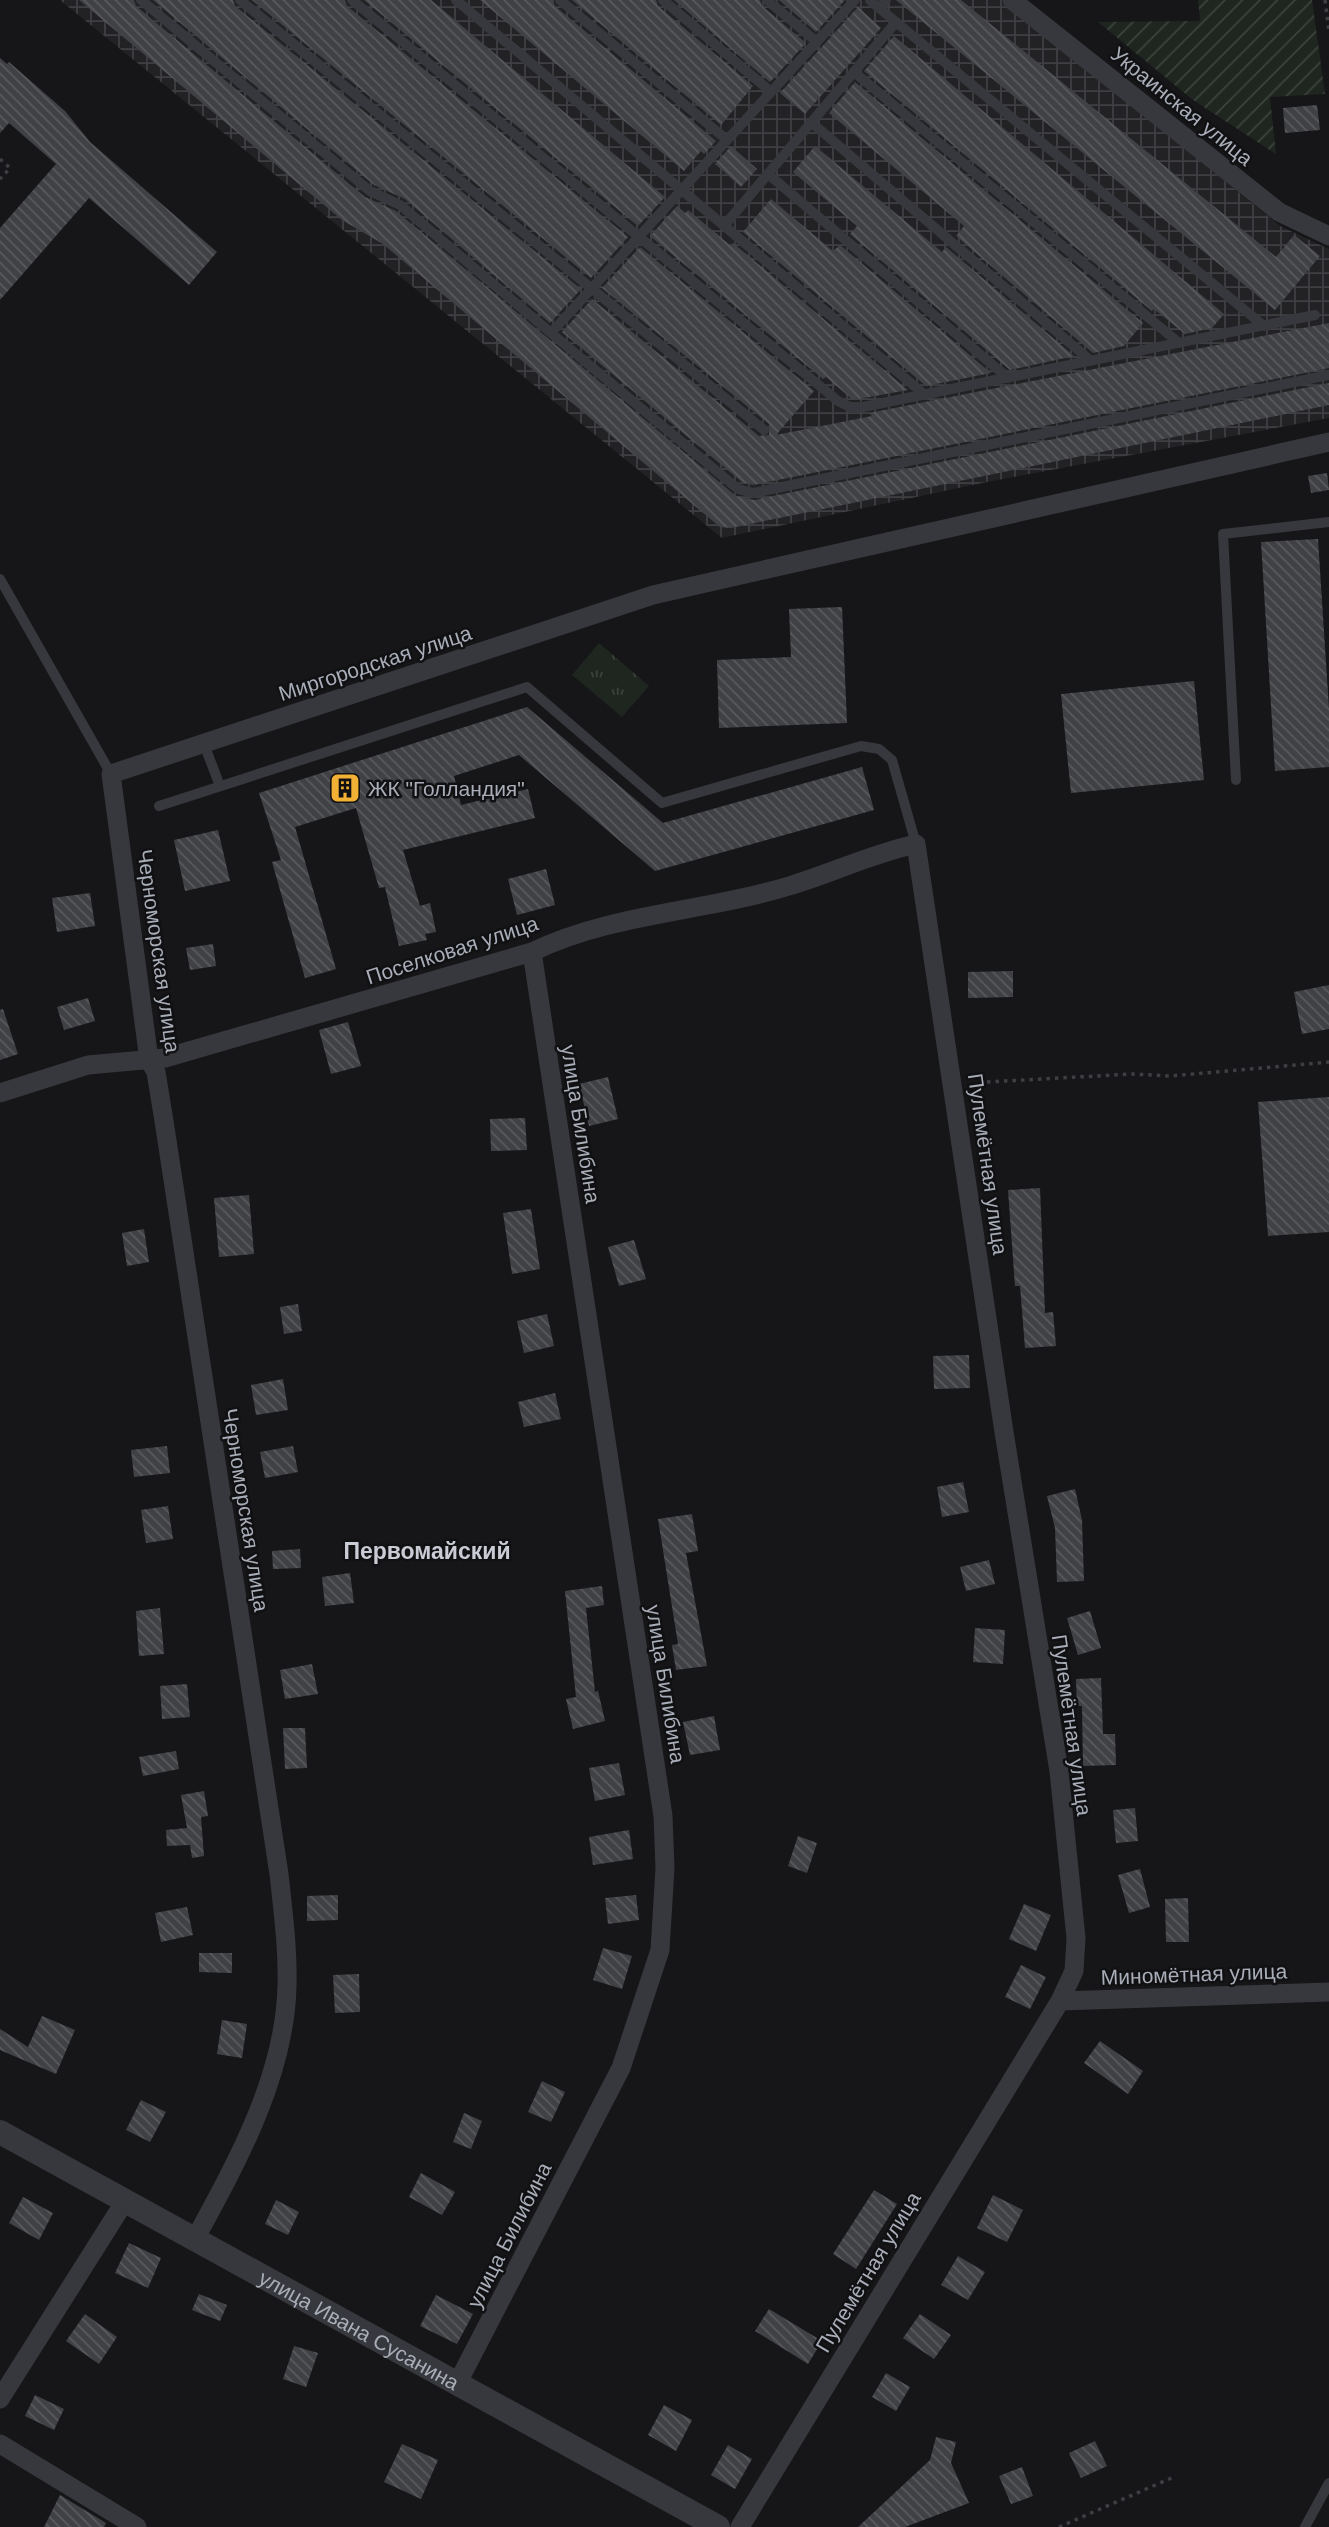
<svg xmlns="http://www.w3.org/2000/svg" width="1329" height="2527" font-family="Helvetica,sans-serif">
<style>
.industrial{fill:url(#industrial-grid)}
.grass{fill:url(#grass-tufts)}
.garden{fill:url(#garden-furrows)}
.building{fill:url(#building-back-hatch)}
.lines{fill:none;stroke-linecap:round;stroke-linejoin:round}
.path{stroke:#3d3f44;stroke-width:3.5;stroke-dasharray:3.5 5;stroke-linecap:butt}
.service{stroke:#37383d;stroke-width:10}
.minor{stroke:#37383d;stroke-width:19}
.tertiary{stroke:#37383d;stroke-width:24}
.labels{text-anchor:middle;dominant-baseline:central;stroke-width:5;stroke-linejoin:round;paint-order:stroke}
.street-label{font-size:21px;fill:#a8adb8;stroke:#111113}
.poi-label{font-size:21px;fill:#a8adb8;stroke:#111113;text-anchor:start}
.neighbourhood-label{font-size:23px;font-weight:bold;fill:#c9ccd4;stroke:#111113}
</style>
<defs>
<pattern id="industrial-grid" width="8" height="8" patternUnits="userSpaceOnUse" patternTransform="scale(1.75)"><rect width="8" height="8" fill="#222225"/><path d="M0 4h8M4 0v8" fill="none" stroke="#3f3f43"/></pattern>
<pattern id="grass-tufts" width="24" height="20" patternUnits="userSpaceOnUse" patternTransform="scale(1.75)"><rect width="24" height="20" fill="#1e261f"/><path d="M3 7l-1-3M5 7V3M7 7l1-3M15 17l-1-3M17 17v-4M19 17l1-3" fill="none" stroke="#3c433d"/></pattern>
<pattern id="garden-furrows" width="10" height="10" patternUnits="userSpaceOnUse" patternTransform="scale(1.75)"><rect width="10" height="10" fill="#1e261f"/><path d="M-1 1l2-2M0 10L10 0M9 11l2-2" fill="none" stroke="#3c433d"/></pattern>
<pattern id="building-back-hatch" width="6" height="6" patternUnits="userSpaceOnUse" patternTransform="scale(1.75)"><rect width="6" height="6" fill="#404145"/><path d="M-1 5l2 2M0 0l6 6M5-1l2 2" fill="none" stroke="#595a5e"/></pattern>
</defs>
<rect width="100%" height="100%" fill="#161618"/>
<path class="industrial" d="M60,0H1003L1280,226L1329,249V418L987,482L722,538Z"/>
<path class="grass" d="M599,643L649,686L622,717L572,675Z"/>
<path class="garden" d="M1198,0H1312L1325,94L1270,97L1276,154L1193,100L1098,22L1200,21Z"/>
<path class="building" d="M79,0H134L136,6L365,197L396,211L736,496L754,500L1329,383V405L731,528L720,527L383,244L342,220Z
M153,0H233L235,6L581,289L550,323L405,199L374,185Z
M252,0H345L347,6L628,237L591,278Z
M364,0H431L665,197L638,226Z
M480,0H553L555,6L716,141L704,154L701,151L684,171Z
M572,0H656L658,6L753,86L721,125Z
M674,0H760L762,6L806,43L770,82Z
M779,0H845L816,32Z
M896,0H961L1276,257L1294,235L1320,256L1275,310Z
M858,7L881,28L805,114L780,93Z
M894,36L1224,314L1212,328L1185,334L1154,309L1152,311L864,71Z
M0,58L7,64L9,62L65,111L90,142L217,252L189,285L89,198L0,300V228L56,164L9,123L0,133Z
M855,82L1143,323L1124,346L1093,353L956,236L964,226L829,113Z
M1317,105L1320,130L1285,133L1283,108Z
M731,146L757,169L741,187L715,164Z
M815,146L942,252L946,247L1074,356L1010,370L850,234L857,226L793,172Z
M771,199L833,251L840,245L991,373L926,386L743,232Z
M677,206L685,213L688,210L731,246L733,243L908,390L853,400L826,377L823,379L650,236Z
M640,247L814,391L776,435L872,416L869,413L1329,323V368L753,485L742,482L562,332L592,299L759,436L769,435V424L602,288Z
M1327,473L1329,490L1311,493L1308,476Z
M1318,539L1329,709V767L1275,771L1261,542Z
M842,607L847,723L719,728L717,660L791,657L789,609Z
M1194,681L1204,780L1071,793L1061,694Z
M527,707L663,823L862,767L874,810L655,871L519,755L454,776L461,805L528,789L535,818L403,850L420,906L430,903L436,932L425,934L427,940L399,946L385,887L379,888L356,808L295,827L336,969L305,978L272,862L281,860L259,793Z
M218,830L230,881L185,891L174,840Z
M546,869L555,905L517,915L508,879Z
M90,893L95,926L57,932L52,898Z
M213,944L216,966L190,970L186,948Z
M1013,971V997L968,998V972Z
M1329,985V1029L1302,1034L1294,992Z
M88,998L95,1021L64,1030L57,1007Z
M3,1009L18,1054L0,1060V1010Z
M348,1022L361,1066L331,1074L319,1030Z
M608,1077L618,1119L589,1126L579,1084Z
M1329,1097V1232L1268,1236L1258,1102Z
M525,1118L527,1150L491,1151L490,1119Z
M1040,1188L1045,1313L1053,1312L1056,1346L1025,1348L1020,1286H1015L1008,1190Z
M249,1195L254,1254L219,1257L214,1198Z
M531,1209L540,1269L512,1274L503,1213Z
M144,1229L149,1262L127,1266L122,1233Z
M634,1240L646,1279L619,1286L608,1247Z
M298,1304L302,1331L284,1334L280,1307Z
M547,1314L554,1346L524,1353L517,1321Z
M969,1355L970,1388L934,1389L933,1356Z
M283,1379L288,1410L256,1415L251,1385Z
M555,1393L561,1419L524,1427L518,1402Z
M167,1446L170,1473L134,1477L131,1450Z
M293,1446L298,1472L265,1478L260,1452Z
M963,1482L969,1512L942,1517L937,1487Z
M1075,1489L1082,1520L1084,1581L1057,1582L1055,1528L1047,1496Z
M168,1506L173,1539L146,1543L141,1510Z
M692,1514L698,1551L686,1553L707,1666L676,1670L672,1645L678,1644L658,1519Z
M300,1549L301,1568L273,1569L272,1551Z
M989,1560L995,1584L966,1591L960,1567Z
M350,1573L354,1603L325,1606L322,1577Z
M602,1586L604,1605L586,1608L595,1692L598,1691L605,1721L573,1729L566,1699L576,1697L565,1591Z
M160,1608L164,1654L139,1656L136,1611Z
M1090,1611L1101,1648L1078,1655L1067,1618Z
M975,1628L1005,1630L1003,1664L973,1662Z
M312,1664L318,1694L285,1699L280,1670Z
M1101,1678L1103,1734H1115L1116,1765L1083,1766L1082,1706H1077L1076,1679Z
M187,1684L190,1717L162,1719L160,1686Z
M714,1716L720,1750L690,1755L683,1722Z
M283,1728H305L307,1768L285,1769Z
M176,1751L179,1769L143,1776L139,1757Z
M619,1763L625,1795L595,1801L589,1768Z
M204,1791L208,1816L201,1817L204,1856L192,1858L190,1845L167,1846L166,1830L187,1828L181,1795Z
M1135,1808L1138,1841L1116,1843L1113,1810Z
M629,1830L633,1859L593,1865L589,1837Z
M798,1836L817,1843L807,1873L788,1866Z
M1140,1869L1150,1907L1129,1913L1118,1875Z
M338,1895V1920L307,1921V1896Z
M636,1895L639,1920L608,1924L605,1898Z
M1188,1898L1189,1942H1166L1165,1899Z
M1024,1904L1051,1915L1036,1951L1009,1939Z
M187,1907L193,1935L161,1942L155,1913Z
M603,1948L632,1956L622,1989L593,1980Z
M199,1953H232V1973L199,1972Z
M1021,1965L1046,1977L1030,2009L1005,1997Z
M359,1974L360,2012L335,2013L333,1975Z
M42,2016L75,2030L56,2074L0,2050V2029L28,2047Z
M222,2020L247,2024L242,2058L217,2054Z
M1100,2041L1143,2071L1128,2094L1084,2063Z
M542,2081L565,2092L551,2122L528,2112Z
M141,2100L166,2112L150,2142L126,2130Z
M464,2113L482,2121L471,2149L453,2142Z
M421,2173L455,2192L442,2215L409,2197Z
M874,2190L897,2204L856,2269L833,2254Z
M993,2195L1023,2210L1007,2242L977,2228Z
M23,2197L53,2213L39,2240L9,2223Z
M276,2200L299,2212L288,2235L265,2224Z
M129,2243L161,2258L148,2288L115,2273Z
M958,2256L985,2272L968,2300L941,2285Z
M199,2294L227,2305L220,2321L192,2310Z
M436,2295L473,2314L457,2344L420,2326Z
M769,2309L822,2341L808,2364L755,2331Z
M85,2314L117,2337L99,2364L66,2341Z
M920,2314L951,2335L934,2359L903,2338Z
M294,2346L318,2353L306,2387L283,2379Z
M886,2373L910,2387L896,2411L872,2397Z
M35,2395L64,2409L54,2430L25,2416Z
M664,2405L692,2420L676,2451L648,2435Z
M936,2437L956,2442L951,2463L969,2503L905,2527H858L930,2460Z
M1095,2441L1107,2466L1081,2478L1069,2453Z
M402,2444L438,2460L421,2499L384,2482Z
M728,2445L752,2459L735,2489L711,2475Z
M1022,2467L1033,2496L1011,2504L999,2476Z
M60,2495L106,2523L104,2527H44Z"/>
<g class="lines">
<path class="path" d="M1325,0L1329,31
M0,159L10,168L0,179
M987,1082L1132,1074L1170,1076L1329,1062
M1059,2527L1176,2476"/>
<path class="service" d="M141,0L370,191L400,205L551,333
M240,0L764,430
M352,0L838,401L850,407H863L1315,315
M456,0L925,395
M560,0L727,140
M663,0L771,92
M767,0L817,42
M855,0L551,333L738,489L753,493L1329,375
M870,0L879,8L886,0
M879,8L1264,326
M854,72L1179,343
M812,123L1091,361
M768,174L1008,378
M724,226L896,22
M0,579L111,774
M204,744L220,786
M1236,780L1223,534L1329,522
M159,806L527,687L662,803L861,746L879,749L892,760L916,844
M1305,2527L1329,2483"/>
<path class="minor" d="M1012,0L1279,212L1329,236
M0,1093L88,1065L165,1058L532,952C612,913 705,912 789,886C832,873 871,854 916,844L1004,1432L1059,1771L1076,1938L1074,1971L1060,2001L740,2527
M1060,2001L1329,1992
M195,2239C237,2162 285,2076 287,1986C288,1949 283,1911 279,1874L164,1121L156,1072L149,1060L111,774L653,595L1329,442
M457,2384L621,2068L660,1950L665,1868L663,1816L532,952
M0,2399L125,2201
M0,2444L137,2527"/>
<path class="tertiary" id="s1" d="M0,2132L718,2527"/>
</g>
<defs>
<g id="building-square" transform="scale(1.575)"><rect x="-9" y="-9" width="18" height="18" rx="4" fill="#f2b134" stroke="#111113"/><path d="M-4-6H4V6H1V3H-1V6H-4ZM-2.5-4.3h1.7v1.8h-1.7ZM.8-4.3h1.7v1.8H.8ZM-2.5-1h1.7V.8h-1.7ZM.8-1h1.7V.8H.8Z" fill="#111"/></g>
</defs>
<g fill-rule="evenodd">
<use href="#building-square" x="345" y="788"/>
</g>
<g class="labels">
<g class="street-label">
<text transform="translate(1182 106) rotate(39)">Украинская улица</text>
<text transform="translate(375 663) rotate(-18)">Миргородская улица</text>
<text transform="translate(452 950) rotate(-18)">Поселковая улица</text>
<text transform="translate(159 951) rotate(82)">Черноморская улица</text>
<text transform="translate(581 1124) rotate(81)">улица Билибина</text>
<text transform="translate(988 1164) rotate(82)">Пулемётная улица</text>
<text transform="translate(246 1510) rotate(81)">Черноморская улица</text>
<text transform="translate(666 1684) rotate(81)">улица Билибина</text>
<text transform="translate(1072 1725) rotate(82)">Пулемётная улица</text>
<text transform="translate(1194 1974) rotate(-2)">Миномётная улица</text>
<text transform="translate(509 2235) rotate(-63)">улица Билибина</text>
<text transform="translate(868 2272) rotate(-59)">Пулемётная улица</text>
<text stroke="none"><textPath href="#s1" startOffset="410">улица Ивана Сусанина</textPath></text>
</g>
<g class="poi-label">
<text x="368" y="788">ЖК "Голландия"</text>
</g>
<g class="neighbourhood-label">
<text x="427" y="1551">Первомайский</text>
</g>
</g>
</svg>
